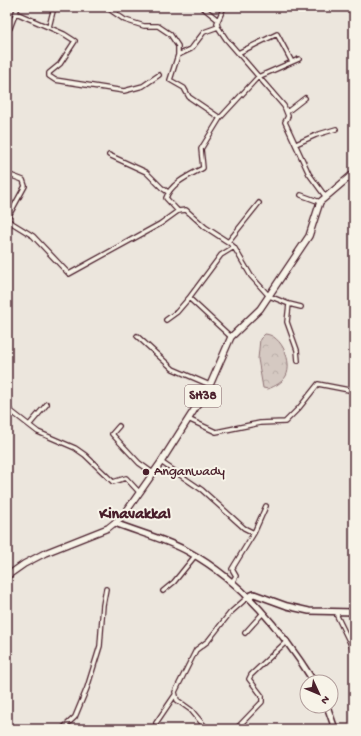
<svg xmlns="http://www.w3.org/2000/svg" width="361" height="736" font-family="'Gochi Hand',sans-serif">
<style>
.park{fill:url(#park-crowns);stroke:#907476}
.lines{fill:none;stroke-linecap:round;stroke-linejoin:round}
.street-casing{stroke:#4a1f2b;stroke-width:6}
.secondary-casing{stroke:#4a1f2b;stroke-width:8}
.primary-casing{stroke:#4a1f2b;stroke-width:8}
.street{stroke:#f7f3e8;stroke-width:3.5}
.secondary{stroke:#f7f3e8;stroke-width:5}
.primary{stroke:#f7f3e8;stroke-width:5.5}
.poi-dot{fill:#4a1f2b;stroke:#f7f3e8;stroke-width:1.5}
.labels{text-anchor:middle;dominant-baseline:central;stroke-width:4;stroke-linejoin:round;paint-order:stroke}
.shield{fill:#f7f3e8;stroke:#7e5f64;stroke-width:1}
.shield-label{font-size:13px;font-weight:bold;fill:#4a1f2b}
.poi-label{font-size:14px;fill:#4a1f2b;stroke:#f7f3e8;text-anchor:start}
.quarter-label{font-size:16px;font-weight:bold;fill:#4a1f2b;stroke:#f7f3e8}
</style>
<defs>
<pattern id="park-crowns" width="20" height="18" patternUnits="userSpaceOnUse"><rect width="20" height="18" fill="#d5c9c2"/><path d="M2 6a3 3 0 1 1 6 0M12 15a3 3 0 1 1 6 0" fill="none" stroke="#b8aca7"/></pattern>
</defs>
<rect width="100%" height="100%" fill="#ece6dd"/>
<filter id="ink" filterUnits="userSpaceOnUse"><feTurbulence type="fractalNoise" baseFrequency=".025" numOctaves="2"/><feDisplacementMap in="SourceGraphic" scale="8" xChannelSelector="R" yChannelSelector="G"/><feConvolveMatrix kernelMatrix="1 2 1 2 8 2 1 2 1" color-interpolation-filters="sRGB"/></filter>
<g filter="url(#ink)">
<path class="park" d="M265,334C282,335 293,363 286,376C282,383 275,386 268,389L263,388L258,359L260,339Z"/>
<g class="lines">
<g class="street-casing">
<path id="street" d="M106,7L125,20L144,26H158L170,34L178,46V55L170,80L184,88L189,97L220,118L201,149L203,168C190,175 171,183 166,198L178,211
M202,7L218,20
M16,13L64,34L75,41L60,64L49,73V76L55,80L124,91L143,86L159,75
M49,27L54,7
M218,27L217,23L224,7
M7,31L10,28L18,7
M238,53L277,34L292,62
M178,55L191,49L204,32L218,27L226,39L284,106L288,116L285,122L309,174L325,196
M287,112L305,98
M220,118L258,77L299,59
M296,144L316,135L336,129
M109,155L146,172L162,188L168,192
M7,174L23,180L25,186L7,219
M301,195L320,202
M7,220L33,236L69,274L160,224L178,211L186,210L205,227L228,242L234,247L251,276L269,296L289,304L301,307
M228,242L259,203
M289,304L287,322L297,350L298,361
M166,320L177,312L189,298
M137,336L173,369L210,385
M231,337L189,298L221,255L234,247
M7,408L38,432L75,448L85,455L113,482L126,478L139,492
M188,419L216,432L260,423L285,422L299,408L318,384L354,391
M30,424L47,404
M119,426L112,434L139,463L153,473
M161,462L202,490L244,528L254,533L232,569L236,576L232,582
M254,533L266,506
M163,591L174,582L195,556
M338,612L337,616L354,651
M245,633L263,613
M156,723L175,695
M62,729L75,717L87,688L100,646L103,605L106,589
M207,729L191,710L177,700L175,692L196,650L208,641L230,613L249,596
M236,729L262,702V696L249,679L251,675L287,641"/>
</g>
<g class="secondary-casing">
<path id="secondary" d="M115,523C140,533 166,539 189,552C243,582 282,631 314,682
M249,596L254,594L287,606L309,611L354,612
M327,706L335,729"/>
</g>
<g class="primary-casing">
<path id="primary" d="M7,576L24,564L45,553L108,528L123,516L161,462L210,385L231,337L260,309L309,236L320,202L354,173"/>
</g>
<use href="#street" class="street"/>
<use href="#secondary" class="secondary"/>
<use href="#primary" class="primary"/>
</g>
</g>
<circle class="poi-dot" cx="146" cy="472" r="4"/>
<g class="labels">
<rect class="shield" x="185" y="385" width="36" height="22" rx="3"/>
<g class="shield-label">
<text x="203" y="396">SH38</text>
</g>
<g class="poi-label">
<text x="154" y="472">Anganwady</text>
</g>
<g class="quarter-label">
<text x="135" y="515">Kinavakkal</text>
</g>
</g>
<rect width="361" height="736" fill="none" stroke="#f7f3e8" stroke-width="24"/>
<rect x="12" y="12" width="337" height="712" fill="none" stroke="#4a1f2b" stroke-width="1.5" filter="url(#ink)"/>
<g transform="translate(319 694) rotate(134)"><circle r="19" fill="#f7f3e8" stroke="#b29e9c"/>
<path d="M0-3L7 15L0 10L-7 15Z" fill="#4a1f2b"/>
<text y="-6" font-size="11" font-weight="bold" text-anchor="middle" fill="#4a1f2b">N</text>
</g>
</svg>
